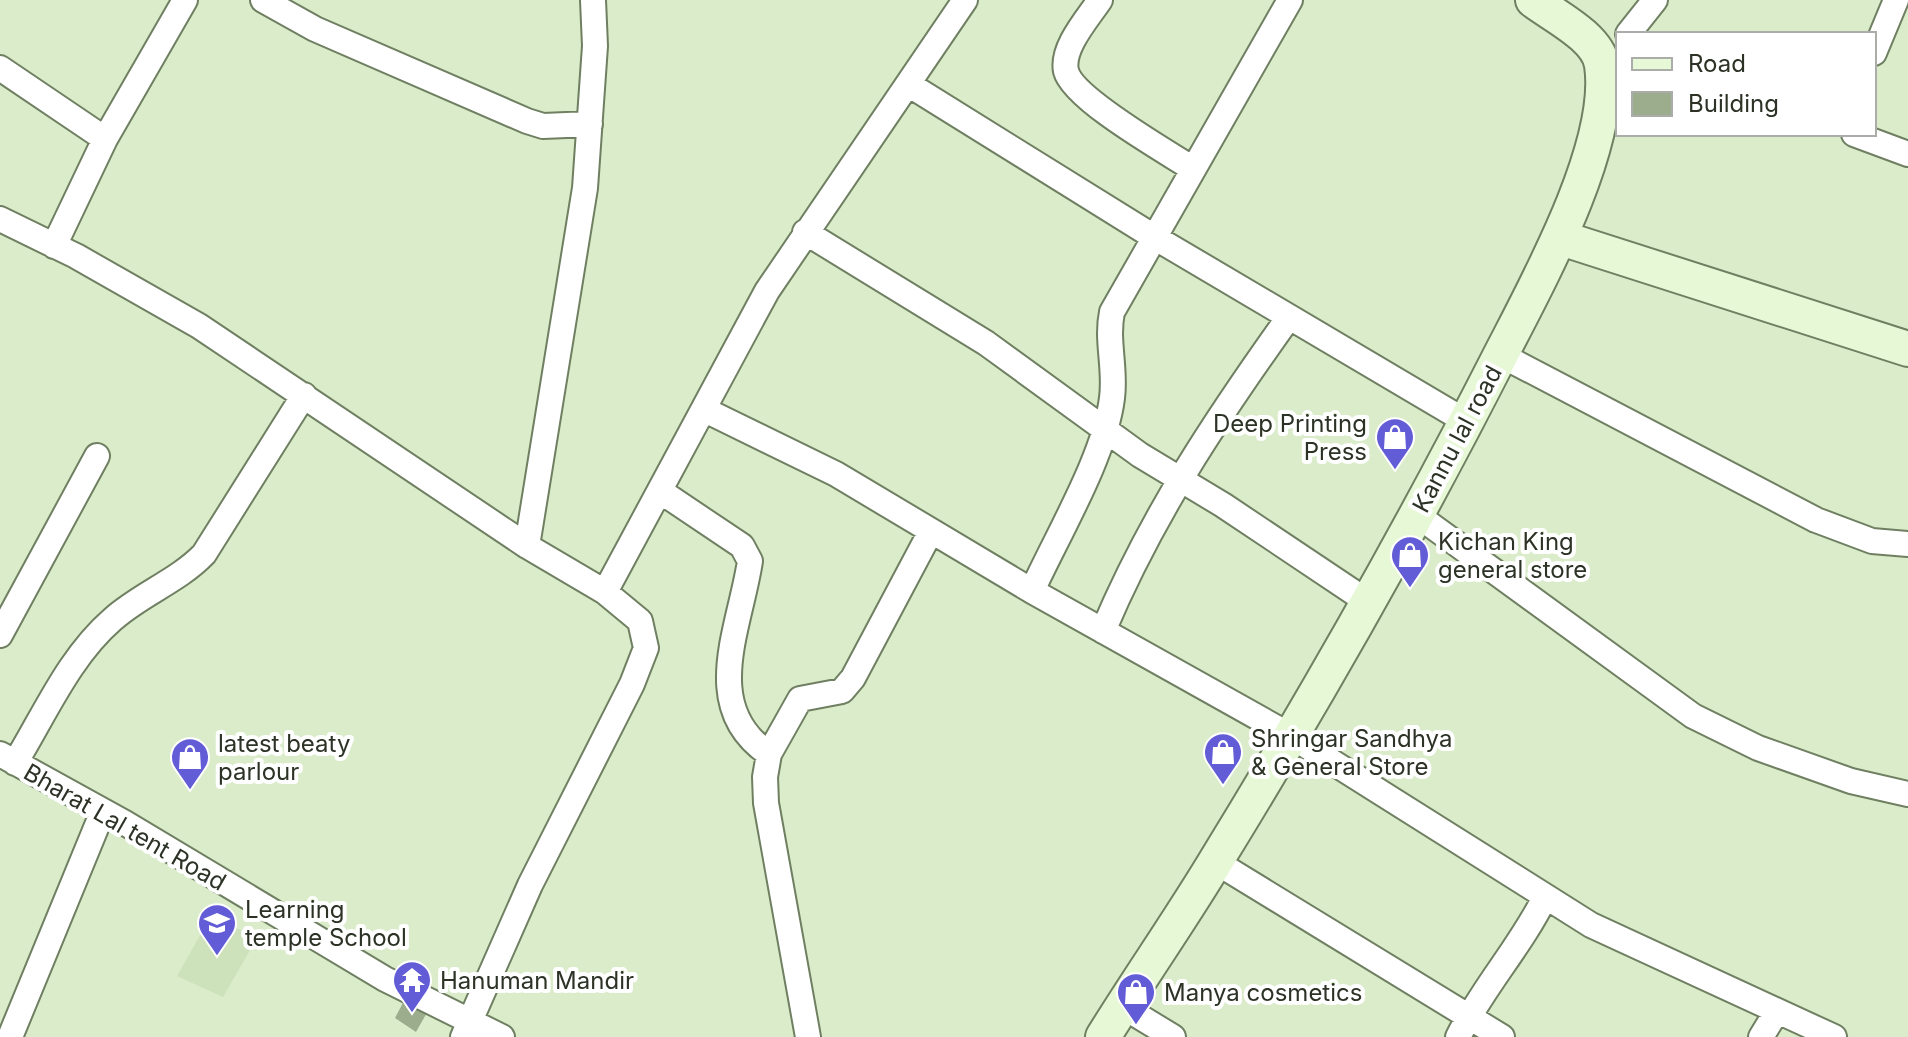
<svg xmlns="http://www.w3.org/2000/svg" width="1908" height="1037" font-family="Inter,sans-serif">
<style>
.built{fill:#cde1ba}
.building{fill:#9cad8d}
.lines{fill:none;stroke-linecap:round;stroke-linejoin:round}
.street-casing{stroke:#6f7f61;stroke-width:28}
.secondary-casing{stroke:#6f7f61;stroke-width:38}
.street{stroke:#fff;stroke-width:24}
.secondary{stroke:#e7f8d6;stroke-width:34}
.labels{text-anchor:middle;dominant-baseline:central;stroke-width:8;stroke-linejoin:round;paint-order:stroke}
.poi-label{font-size:24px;fill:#2c3326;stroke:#fff;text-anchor:start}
.street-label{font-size:24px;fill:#2c3326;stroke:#fff}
</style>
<rect width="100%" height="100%" fill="#daecca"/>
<path class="built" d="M211,916L257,938L223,997L177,976Z"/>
<path class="building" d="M406,997L429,1009L416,1032L395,1018Z"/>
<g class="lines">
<g class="street-casing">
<path id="street" d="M263,0L315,29L527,121L543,126L590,124
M1100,0C1088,18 1061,48 1066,71C1073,99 1167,152 1193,169
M1628,34L1655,0
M1874,53L1896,0
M0,68L105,139L185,0
M908,84L1154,237L1467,422
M1854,134L1908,154
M0,219L76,256L199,326L527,546L605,592L640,621L646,648L632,684L530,885L463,1037
M805,232L986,343L1140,455L1223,505L1368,602
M54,246L105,139
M1501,355L1816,520L1872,541L1908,544
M705,410L836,474L1032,591L1291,736L1591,925L1834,1037
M660,491L742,546L750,561C740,628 699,707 769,754
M1417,515L1693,716L1758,748L1851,781L1908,794
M527,546L585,188L595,46L593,0
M1032,591C1057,536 1105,456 1112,398C1116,368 1106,341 1112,312L1290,0
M605,592L767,291L965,0
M1103,631C1152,515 1216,419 1289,317
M0,635L97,456
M0,754L125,823L385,979L502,1037
M15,763C45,714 69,657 113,619C141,594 178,581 204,554L304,395
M1216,862L1502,1037
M1122,1006L1173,1037
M10,1037L103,811
M808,1037L766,803L765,777L769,754L800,699L842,691L853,678L931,531
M1458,1037C1483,987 1521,946 1545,897
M1761,1037L1777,1011"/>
</g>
<g class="secondary-casing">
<path id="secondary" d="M1561,238L1908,349
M1103,1037C1140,977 1181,919 1217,859C1317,696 1412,529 1499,358C1536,286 1614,146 1602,65C1598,37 1554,16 1533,0"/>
</g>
<use href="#street" class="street"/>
<use href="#secondary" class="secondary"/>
</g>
<defs>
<g id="shop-pin" transform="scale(2)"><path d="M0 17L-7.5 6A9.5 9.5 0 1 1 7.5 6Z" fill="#625dd6" stroke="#fff"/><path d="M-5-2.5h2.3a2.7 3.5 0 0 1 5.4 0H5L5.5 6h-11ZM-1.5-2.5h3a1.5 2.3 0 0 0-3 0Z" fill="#fff"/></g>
<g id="school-pin" transform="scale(2)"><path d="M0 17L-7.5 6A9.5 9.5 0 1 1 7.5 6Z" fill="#625dd6" stroke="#fff"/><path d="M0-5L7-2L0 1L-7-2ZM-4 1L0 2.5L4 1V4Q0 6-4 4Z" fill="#fff"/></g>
<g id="temple-pin" transform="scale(2)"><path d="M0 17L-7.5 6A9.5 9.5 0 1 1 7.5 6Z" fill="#625dd6" stroke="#fff"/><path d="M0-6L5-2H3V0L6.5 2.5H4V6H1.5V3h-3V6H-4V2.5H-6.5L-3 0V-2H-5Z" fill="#fff"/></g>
</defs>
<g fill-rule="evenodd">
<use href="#shop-pin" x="1395" y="437"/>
<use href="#shop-pin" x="1410" y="555"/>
<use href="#shop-pin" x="1223" y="752"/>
<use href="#shop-pin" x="190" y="757"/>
<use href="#school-pin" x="217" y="923"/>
<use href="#temple-pin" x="412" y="980"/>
<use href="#shop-pin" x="1136" y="992"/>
</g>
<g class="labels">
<g class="poi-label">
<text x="1367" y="423" text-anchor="end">Deep Printing<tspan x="1367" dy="28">Press</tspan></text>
<text x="1438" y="541">Kichan King<tspan x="1438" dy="28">general store</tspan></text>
<text x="1251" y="738">Shringar Sandhya<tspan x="1251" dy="28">&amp; General Store</tspan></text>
<text x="218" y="743">latest beaty<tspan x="218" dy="28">parlour</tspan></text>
<text x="245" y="909">Learning<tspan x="245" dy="28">temple School</tspan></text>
<text x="440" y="980">Hanuman Mandir</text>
<text x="1164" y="992">Manya cosmetics</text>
</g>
<g class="street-label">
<text transform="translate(1457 439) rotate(-62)">Kannu lal road</text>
<text transform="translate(125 827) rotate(30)">Bharat Lal tent Road</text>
</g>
</g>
<rect x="1616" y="32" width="260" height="104" fill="#ffffff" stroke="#abada8" stroke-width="2"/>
<rect x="1632" y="58" width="40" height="12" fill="#e7f8d6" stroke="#abada8" stroke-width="2"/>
<text x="1688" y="72" font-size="24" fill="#2c3326">Road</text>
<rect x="1632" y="92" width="40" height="24" fill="#9cad8d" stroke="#abada8" stroke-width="2"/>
<text x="1688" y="112" font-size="24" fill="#2c3326">Building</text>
</svg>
